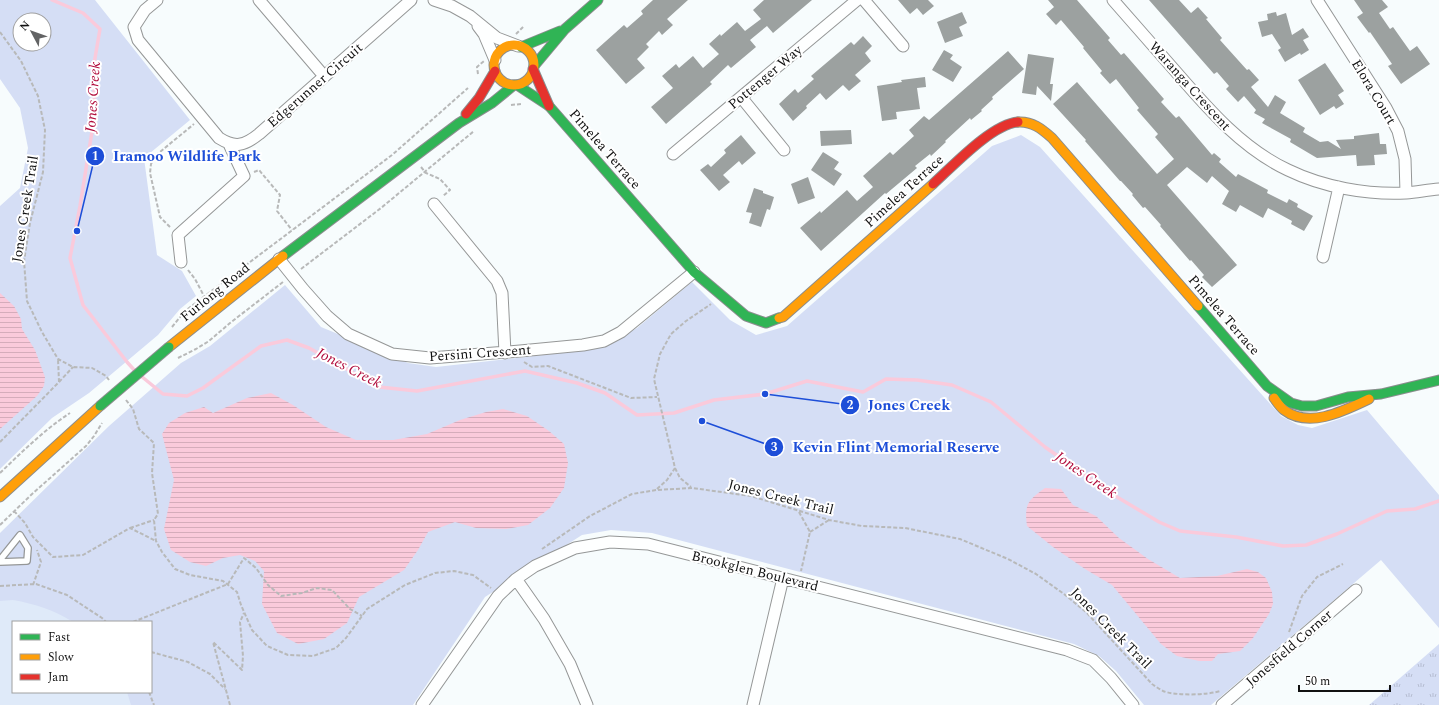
<svg xmlns="http://www.w3.org/2000/svg" width="1439" height="705" font-family="Spectral,serif">
<style>
.grass{fill:url(#grass-tufts)}
.park{fill:#d5def5;fill-rule:evenodd}
.pitch{fill:#dfeaf9}
.water{fill:url(#water-rules)}
.lines{fill:none;stroke-linecap:round;stroke-linejoin:round}
.stream{stroke:#facadb;stroke-width:3.5}
.building{fill:#9ca1a0}
.lane-casing{stroke:#959797;stroke-width:8}
.street-casing{stroke:#959797;stroke-width:13}
.fast-casing{stroke:#8b8d8e;stroke-width:11}
.slow-casing{stroke:#8b8d8e;stroke-width:11}
.jam-casing{stroke:#8b8d8e;stroke-width:11}
.path{stroke:#b8b9b9;stroke-width:2;stroke-dasharray:4 2;stroke-linecap:butt}
.lane{stroke:#feffff;stroke-width:5.5}
.street{stroke:#feffff;stroke-width:11}
.fast{stroke:#30b455;stroke-width:9}
.slow{stroke:#ff9f0a;stroke-width:9}
.jam{stroke:#e5322d;stroke-width:9}
.fast-bridge-casing{stroke:#8b8d8e;stroke-width:11;stroke-linecap:butt}
.fast-bridge{stroke:#30b455;stroke-width:9}
.labels{text-anchor:middle;dominant-baseline:central;stroke-width:4;stroke-linejoin:round;paint-order:stroke}
.street-label{font-size:14px;fill:#111;stroke:#fff}
.water-label{font-size:15px;font-style:italic;fill:#b10c3c;stroke:#fff}
.leader{fill:none;stroke:#1d4ed8;stroke-width:1.5}
.callout-dot{fill:#1d4ed8;stroke:#fff;stroke-width:1.5}
.mark-label{font-size:12px;text-anchor:middle;font-weight:bold;fill:#fff}
.callout-label{font-size:15px;text-anchor:middle;font-weight:bold;fill:#1d4ed8;stroke:#fff;stroke-width:4;stroke-linejoin:round;paint-order:stroke}
</style>
<defs>
<pattern id="grass-tufts" width="24" height="20" patternUnits="userSpaceOnUse"><rect width="24" height="20" fill="#d5def5"/><path d="M3 7l-1-3M5 7V3M7 7l1-3M15 17l-1-3M17 17v-4M19 17l1-3" fill="none" stroke="#b6bdd1"/></pattern>
<pattern id="water-rules" width="6" height="5" patternUnits="userSpaceOnUse"><rect width="6" height="5" fill="#facadb"/><path d="M0 2.5h6" fill="none" stroke="#d5acbb"/></pattern>
</defs>
<rect width="100%" height="100%" fill="#f7fcfd"/>
<path class="grass" d="M1439,644V705H1369Z"/>
<path class="park" d="M0,0H95L190,120L144,158L157,255L182,271L196,296L180,309L158,335L89,393L52,418L0,469V206L20,188L28,148L20,108L0,79ZM20,20H44V44H20Z
M1021,135L1040,147L1281,416L1298,425L1312,428L1367,410L1439,495V628L1381,560L1211,705H1144L1116,671L1099,656L1074,644L652,533L611,530L582,535L485,597L413,705H0V533L109,426L181,363L210,346L285,285L321,327L408,363L436,367L570,352L605,346L637,328L692,282L730,320L756,335L787,326L992,146ZM13,622H151V692H13Z"/>
<path class="pitch" d="M13,600C35,604 54,610 73,622H13V692H127L131,705H0V601Z"/>
<path class="water" d="M0,293L14,306L21,319L22,329L35,350L45,377L44,386L37,396L0,429Z
M271,393L293,405L326,427L356,440H393L427,434L460,420L486,412L503,409L527,416L549,431L564,444L568,463L564,488L550,508L528,525L506,529L476,528L455,522L428,532L418,550L404,570L359,597L347,623L324,639L298,644L277,633L262,604L264,571L255,561L240,555L223,558L206,566L190,562L171,550L164,529L174,480L162,434L169,423L185,413L204,407L213,413L247,398Z
M1045,488L1061,489L1073,505L1096,516L1119,538L1148,559L1180,578L1217,576L1247,569L1258,572L1266,578L1272,592L1273,604L1269,614L1253,638L1240,651L1218,654L1212,661H1199L1177,656L1161,644L1112,585L1085,569L1053,547L1027,526C1024,504 1028,500 1045,488Z"/>
<g class="lines">
<path class="stream" d="M52,0L83,13L100,29L94,64V119L80,206L70,258L83,305L127,362L136,372
M141,376L163,394L187,396L203,388L261,346L287,340L309,348L379,387L417,391L525,371L577,383L605,393L637,415L674,413L714,400L765,394L807,381L863,392L886,379L917,380L952,385L991,402L1045,447L1112,494L1159,522L1180,531L1236,537L1283,546L1306,545L1337,534L1387,511L1415,509L1439,501"/>
</g>
<path class="building" d="M653,0H688L667,19L673,25L662,35L659,31L646,44L649,47L637,59L645,68L626,84L596,50L624,25L627,28L643,14L641,11Z
M764,0H812L773,33L767,26L750,40L756,47L731,68L728,65L710,82L712,84L666,124L651,107L673,88L662,76L676,64L679,68L693,56L703,68L719,54L709,44L720,34L721,36L737,22L745,31L761,19L753,10Z
M898,0H928L934,6L923,15L917,8L910,14Z
M1048,0H1077L1110,38L1108,40L1121,55L1124,53L1164,99L1161,102L1176,118L1179,116L1212,155L1214,153L1221,159L1219,162L1236,177L1238,174L1268,190L1267,193L1287,203L1289,199L1298,204L1297,207L1313,216L1304,231L1291,224L1292,221L1268,208L1263,218L1240,205L1236,212L1222,204L1229,191L1212,176L1207,183L1187,167L1167,185L1237,265L1212,287L1202,277L1204,275L1191,260L1190,261L1160,226L1161,225L1145,207L1143,208L1132,195L1133,194L1121,181H1120L1085,141L1086,140L1053,104L1077,82L1157,174L1174,159L1155,137L1158,134L1137,110L1139,108L1116,79L1110,84L1100,73L1102,71L1083,48L1084,47L1061,20L1056,25L1046,14L1054,7Z
M1149,0H1179L1191,13L1198,7L1208,18L1206,19L1222,38L1220,40L1247,70L1249,69L1259,80L1251,87L1268,107L1275,95L1286,102L1280,113L1305,128L1303,132L1320,142L1328,141L1341,149L1336,140L1354,139V136L1379,133L1380,144H1386L1387,154L1374,155L1375,165L1357,166L1356,155L1317,158L1290,142L1291,139L1262,123L1265,119L1254,113L1256,110L1244,96L1238,102L1226,89L1229,86L1217,72L1214,74Z
M1354,0H1382L1388,7L1379,13L1390,29L1393,27L1410,51L1417,46L1430,64L1401,84L1388,66L1392,64L1370,32L1369,33L1357,17L1363,13Z
M962,12L967,23L959,27L963,36L945,43L937,22Z
M1276,12L1277,16L1286,13L1292,35L1303,28L1309,37L1303,40L1309,50L1301,55L1300,53L1285,62L1278,50L1281,48L1272,34L1262,37L1258,22L1268,20L1267,14Z
M863,36L872,46L865,53L871,61L855,75L861,81L849,91L843,85L826,100L820,93L806,106L807,108L793,121L779,104L795,89L798,93L814,79L811,76L818,70L851,42L854,45Z
M944,50L953,55L950,59L962,67L953,82L932,70Z
M1008,51L1024,69L992,97L993,99L981,110L982,111L971,120L970,118L945,141L946,142L931,156L930,154L915,166L917,168L886,194L885,193L821,251L800,228L820,211L821,213L847,190L857,201L873,187L863,176L890,152L893,155L914,136L909,130L924,116L929,120Z
M1028,54L1054,58L1050,84H1053L1051,101L1037,86L1036,95L1022,93Z
M1325,63L1344,91L1338,95L1344,104L1336,109L1334,106L1320,115L1298,80Z
M925,77L926,87L917,88L920,109L896,112L897,119L882,121L877,86L902,82L901,80Z
M851,130L852,144L821,146L820,131Z
M741,135L756,153L742,165L739,161L723,175L730,182L719,191L700,170L708,164L711,167L726,153L724,150Z
M823,152L839,162L834,169L842,174L834,186L811,170Z
M808,177L815,198L798,204L791,184Z
M754,188L763,191V193L774,197L770,210L767,209L761,227L749,223L752,213L746,212Z"/>
<g class="lines">
<g class="lane-casing">
<path id="lane" d="M0,560L20,535L28,548L27,561L0,562"/>
</g>
<g class="street-casing">
<path id="street" d="M157,0L145,10L134,27L138,40L219,138C235,148 244,146 259,134L411,0
M259,0L324,76
M434,0L452,6L470,16L497,38L518,46
M864,0L903,46
M1113,0C1134,24 1156,49 1177,73C1209,110 1243,149 1288,170C1323,187 1367,195 1406,193C1417,192 1428,190 1439,189
M1317,0L1386,108L1398,131L1405,159L1406,193
M478,26L484,34L495,60
M741,97L784,150
M673,154L857,0
M434,204L497,281L502,293L505,353
M1323,257L1339,187
M279,259L303,289L327,316L348,334L392,354L430,358L520,351L583,345L604,341L621,332L694,272
M181,262L178,235L244,176L229,144
M516,579L544,619L570,664L587,705
M422,705L498,596L516,579L535,566L575,548L610,542L648,544L1067,650L1093,660L1111,678L1133,705
M753,705L783,578
M1222,705L1356,590"/>
</g>
<g class="fast-casing">
<path id="fast" d="M521,47L560,31
M534,66L565,29L598,0
M517,85L549,106L694,272L746,316L766,323L779,318
M283,256L459,123L492,103L514,85
M1198,306L1267,386L1291,403L1302,406H1316L1348,397L1381,394L1439,380"/>
</g>
<g class="slow-casing">
<path id="slow" d="M494 65a20 20 0 1 1 40 0a20 20 0 1 1-40 0Z
M1018,122C1032,121 1042,129 1052,138L1198,306
M779,318L783,317L933,184
M169,347L283,256
M1274,398C1277,402 1280,407 1284,410C1309,429 1344,411 1369,399
M0,497L100,406"/>
</g>
<g class="jam-casing">
<path id="jam" d="M533,69L549,106
M466,114L479,98L495,71
M933,184C953,166 992,124 1018,122"/>
</g>
<path class="path" d="M0,32L21,61L38,96L45,130L43,172L30,223L24,261L27,301L42,332L58,359L73,367L92,368L106,376L109,380
M516,34L524,26
M478,74L477,67L484,61
M511,105L521,104
M421,167L426,173L440,179L450,190L443,196
M254,172L259,170L280,195L277,211L292,230
M170,227L160,217L150,173L151,164L155,156L194,124
M301,269L381,208L474,131
M188,270L195,279L204,296
M172,327L185,311L392,155L468,88
M178,358L196,349L209,341L230,323L283,282
M524,362L532,367L548,366L631,398L657,397
M59,382L73,367
M126,400L133,409L139,429L154,443L152,473L158,514L154,520L156,541L162,552L175,569L190,575L223,581L237,592L241,605L252,630L267,646L288,655L313,656L336,648L346,638L367,609L405,585L435,573L454,571L473,575L491,588
M0,442L59,382L58,359
M675,468L680,478L691,487
M0,473C22,452 44,430 70,413
M657,489L667,480L675,468L654,379L660,354L671,334L686,321L711,304
M14,511L25,523L33,537L53,557L83,555L130,528L156,541
M799,512L810,532L801,571
M0,525L31,495L86,446L94,436L102,423
M130,528L154,520
M810,532L829,520
M542,549L590,516L632,494L656,490L692,488L751,496L829,520L862,526L905,528L960,539L1008,559L1036,574L1064,594L1086,612L1152,684C1155,686 1159,689 1163,691C1175,696 1208,695 1220,691
M33,585L41,562L37,550
M0,586L36,584L67,595L102,618L106,622
M133,622L228,584L244,558L256,568L268,585L281,596L302,593L317,588L332,590L350,609L362,616
M1289,632L1302,596L1317,577L1343,564
M151,652L188,662L210,674L225,689
M149,692L154,705
M230,705L213,642L242,670L243,656L240,622L244,613"/>
<use href="#lane" class="lane"/>
<use href="#street" class="street"/>
<use href="#fast" class="fast"/>
<use href="#slow" class="slow"/>
<use href="#jam" class="jam"/>
<g class="fast-bridge-casing">
<path id="fast-bridge" d="M100,406L169,347"/>
</g>
<use href="#fast-bridge" class="fast-bridge"/>
</g>
<g class="labels">
<g class="street-label">
<text transform="translate(765 77) rotate(-40)">Pottenger Way</text>
<text transform="translate(315 85) rotate(-41)">Edgerunner Circuit</text>
<text transform="translate(1190 86) rotate(48)">Waranga Crescent</text>
<text transform="translate(1374 92) rotate(59)">Elora Court</text>
<text transform="translate(605 149) rotate(49)">Pimelea Terrace</text>
<text transform="translate(904 191) rotate(-42)">Pimelea Terrace</text>
<text transform="translate(25 209) rotate(-81)">Jones Creek Trail</text>
<text transform="translate(215 292) rotate(-39)">Furlong Road</text>
<text transform="translate(1224 315) rotate(49)">Pimelea Terrace</text>
<text transform="translate(480 353) rotate(-4)">Persini Crescent</text>
<text transform="translate(781 497) rotate(14)">Jones Creek Trail</text>
<text transform="translate(755 571) rotate(14)">Brookglen Boulevard</text>
<text transform="translate(1111 628) rotate(45)">Jones Creek Trail</text>
<text transform="translate(1289 648) rotate(-41)">Jonesfield Corner</text>
</g>
<g class="water-label">
<text transform="translate(93 97) rotate(-86)">Jones Creek</text>
<text transform="translate(349 368) rotate(27)">Jones Creek</text>
<text transform="translate(1086 475) rotate(34)">Jones Creek</text>
</g>
</g>
<path class="leader" d="M77 231L95 156M765 394L850 405M702 421L774 447"/>
<g class="callout-dot">
<circle cx="77" cy="231" r="4"/>
<circle cx="765" cy="394" r="4"/>
<circle cx="702" cy="421" r="4"/>
<circle cx="95" cy="156" r="10"/>
<circle cx="850" cy="405" r="10"/>
<circle cx="774" cy="447" r="10"/>
</g>
<g class="mark-label">
<text x="95" y="160">1</text>
<text x="850" y="409">2</text>
<text x="774" y="451">3</text>
</g>
<g class="callout-label">
<text x="187" y="161">Iramoo Wildlife Park</text>
<text x="909" y="410">Jones Creek</text>
<text x="896" y="452">Kevin Flint Memorial Reserve</text>
</g>
<rect x="12" y="621" width="140" height="72" fill="#ffffff" stroke="#a0a0a0"/>
<rect x="20" y="634" width="20" height="6" fill="#30b455" stroke="#a0a0a0"/>
<text x="48" y="641" font-size="12" fill="#111111">Fast</text>
<rect x="20" y="654" width="20" height="6" fill="#ff9f0a" stroke="#a0a0a0"/>
<text x="48" y="661" font-size="12" fill="#111111">Slow</text>
<rect x="20" y="674" width="20" height="6" fill="#e5322d" stroke="#a0a0a0"/>
<text x="48" y="681" font-size="12" fill="#111111">Jam</text>
<g transform="translate(32 32) rotate(311)"><circle r="19" fill="#ffffff" stroke="#a0a0a0"/>
<path d="M0-3L7 15L0 10L-7 15Z" fill="#626364"/>
<text y="-6" font-size="11" font-weight="bold" text-anchor="middle" fill="#111111">N</text>
</g>
<path d="M1299 685v6h91v-6" fill="none" stroke="#111111" stroke-width="2"/>
<text x="1305" y="685" font-size="12" fill="#111111" stroke="#ffffff" stroke-width="3" paint-order="stroke">50 m</text>
</svg>
